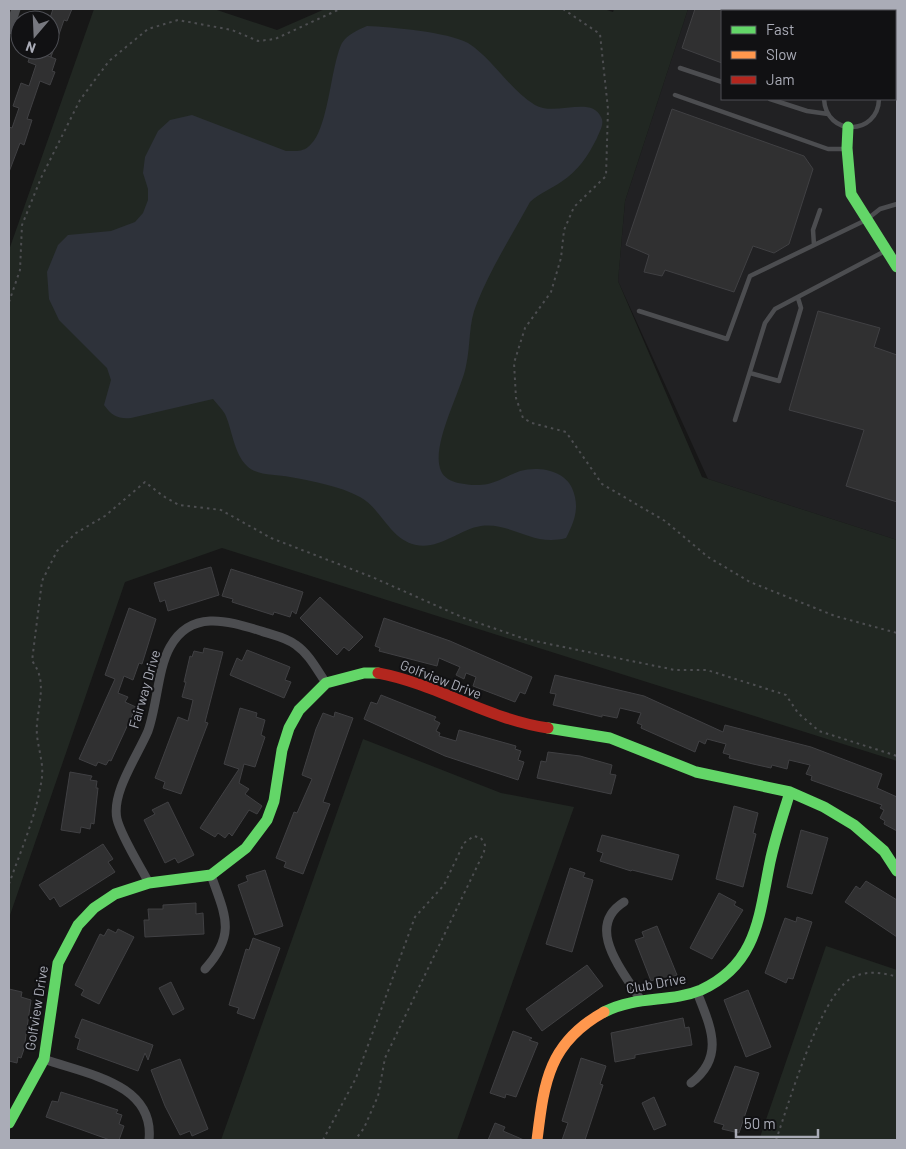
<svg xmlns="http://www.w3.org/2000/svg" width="906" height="1149" font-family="Barlow,sans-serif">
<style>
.built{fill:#212123;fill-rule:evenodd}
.green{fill:#212722}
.water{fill:#2e323a}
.building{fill:#303031;stroke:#404043}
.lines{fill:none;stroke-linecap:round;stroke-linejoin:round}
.path{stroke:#4d4e51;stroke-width:2;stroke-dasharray:2.5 4;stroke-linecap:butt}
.lane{stroke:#4c4d50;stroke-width:4.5}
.street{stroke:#4c4d50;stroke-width:9}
.fast{stroke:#63d668;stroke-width:11}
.slow{stroke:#ff974d;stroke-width:11}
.jam{stroke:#b3261e;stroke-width:11}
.labels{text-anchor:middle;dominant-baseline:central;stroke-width:4;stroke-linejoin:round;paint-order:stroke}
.street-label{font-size:14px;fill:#aaacb7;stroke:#111113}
</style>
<rect width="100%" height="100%" fill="#171717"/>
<path class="built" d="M688,9H897V540L708,479L618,281L625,201ZM722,11H895V99H722Z"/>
<path class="green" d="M94,9H214L277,30L325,9H604L613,12L614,9H688L625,201L618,281L702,477L897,540V761L222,548L125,582L9,918V250Z
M363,739L501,793L574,807L457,1140H221Z
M826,946L897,970V1140H759Z"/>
<path class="water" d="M367,26C391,27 448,32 468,43C493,59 509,89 535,105C555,117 591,95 601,117C605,124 599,132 597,138C588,156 578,171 561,182C551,189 540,193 530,202C512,235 491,268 477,303C468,324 471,344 466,366C461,392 430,446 441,471C444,478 451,481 458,483C469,485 477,486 488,484C499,481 509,475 520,471C538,466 564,470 572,488C580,506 575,521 566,538C532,547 512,522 481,526C460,529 439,550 416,545C389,539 382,509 360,497C340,486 312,481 290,477C277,474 257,476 247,466C234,454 232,429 225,414C222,409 217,404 213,399L131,418C118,419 112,416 104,405L111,380L107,368L59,320L49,299L47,272L58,245L68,235L111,231L135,222L143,213L148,200V189L143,173L145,157L158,131L170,120L192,115L286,151C294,151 302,152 308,147C329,132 330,67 342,43C348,34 358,30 367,26Z"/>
<path class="building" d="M53,9H72L67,21L64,20L51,57L50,18Z
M695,9H722V63L682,48Z
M32,50L56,59L52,71L55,72L50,85L40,81L27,119L32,120L24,145L20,143L9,172V127L12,128L19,108L13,106L21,83L29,86L36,65L28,62Z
M672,109L804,156L813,169L789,244L774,253L753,246L734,292L665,270L662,276L644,272L649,255L626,245Z
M818,311L880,328L874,347L897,355V502L846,486L864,430L789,410Z
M211,567L219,595L168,611L165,600L160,602L154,583Z
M231,569L303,592L296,614L292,611L290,617L274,612L273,615L232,602L233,599L222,596Z
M320,597L363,637L349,651L344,647L337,655L300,618Z
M129,608L156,619L142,664L139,663L133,680L124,676L118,693L128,697L125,702L136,707L111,761L109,760L106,765L98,762L96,766L79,759L115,679L105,675Z
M384,618L450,641L532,677L525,694L520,692L515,702L473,686L476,677L466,673L464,679L456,675L460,667L439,658L437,666L379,651L380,648L375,646Z
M204,648L223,652L205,722L208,723L181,794L163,788L165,782L155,778L178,717L188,721L193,700L182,697L186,682H184L190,656L192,657L194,651L203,653Z
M247,650L290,667L285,680L291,682L284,698L230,675L237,658L242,661Z
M555,675L644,696L723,732L725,725L811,747L882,774L877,788L897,797V831L884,824L885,821L880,818L884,810L880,808L882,805L811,780L812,776L806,774L810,765L789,760L787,769L772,765L771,768L753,764L729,758L730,755L723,753L726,744L707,739L705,744L699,741L695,752L641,728L642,725L637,723L641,713L620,708L617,718L602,715V717L553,705L556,694L550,693Z
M381,695L436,717L434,720L440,723L436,731L440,733L439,736L456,741L459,730L516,746L515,749L521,751L518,760L524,762L518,780L445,756L364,719L371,702L377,704Z
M240,708L257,713L256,717L265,720L261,735L265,737L255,767L244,764L239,783L249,789L245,794L262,806L257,814L249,810L232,836L229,833L225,838L218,833L215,837L200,828L239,769L224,764Z
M335,712L353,718L323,802L330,804L303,874L284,867L286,862L276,858L294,812L297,813L312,779L302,775L316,729L323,713L334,717Z
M548,752L580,756L612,765L610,774L616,775L611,794L537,778L541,761L546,762Z
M70,772L92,776L90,780L97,781L96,788H98L94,824L91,823L90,829L81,827L80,833L61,830Z
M168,802L194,855L178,863L175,858L165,863L144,820L155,814L152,810Z
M734,806L758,813L753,833L756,834L743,887L716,879Z
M801,830L828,838L812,894L787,887Z
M602,835L679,855L672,880L632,870L631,871L600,861L603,853L597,851Z
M103,844L113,859L108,862L115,872L60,907L54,897L50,900L39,885Z
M570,868L585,873L583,877L593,880L572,952L546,944Z
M265,870L283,926L255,935L238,885L248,881L246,876Z
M866,881L897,900V937L845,902L856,886L860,889Z
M719,893L736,902L734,905L743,910L712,959L690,948Z
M196,903V914L203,913L204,934L145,937L144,920H149L148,909H163V905Z
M797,917L812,922L793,979L788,978L786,983L765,973L785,918L796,922Z
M657,926L677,975L662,981L661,977L651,981L635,940L644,937L642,932Z
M108,929L116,933L118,929L134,937L99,1004L81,995L84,990L75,985L100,934L104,936Z
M253,938L280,948L254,1019L237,1013L239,1008L229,1005L246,949L249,950Z
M587,965L603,986L542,1031L526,1009Z
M171,982L184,1009L173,1015L159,988Z
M9,989L22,992L21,997L31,1000L24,1049L21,1058L18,1057L17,1063L9,1061Z
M748,990L771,1047L746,1057L724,1000Z
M683,1018L685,1028L689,1027L692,1045L635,1055V1058L615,1062L611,1033Z
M82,1019L153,1045L148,1060L145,1053L138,1071L77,1049L80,1039L75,1037Z
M513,1031L532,1038L529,1040L538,1043L516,1097L506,1094L505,1098L490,1093Z
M581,1058L606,1066L600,1084L603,1085L585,1140H562L568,1123L562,1121Z
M180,1059L208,1129L192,1136L190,1131L180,1135L165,1106L151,1070Z
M735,1066L759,1073L739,1133L722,1129L724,1125L714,1122Z
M61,1092L118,1110L116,1113L122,1115L119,1124L124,1126L119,1140H110L46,1117L52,1101L58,1102Z
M654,1097L666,1125L654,1130L642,1103Z
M495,1123L505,1127L503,1131L524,1140H488Z"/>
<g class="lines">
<path class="path" d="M563,9L600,34L608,109L606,176L574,207L564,230L561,258L551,292L525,328L514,363L516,398L523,418L532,423L566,432L602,484L665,521L708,557L750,582L835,616L897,633
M9,302L20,270L22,225L41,178L80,100L109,61L148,29L178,20L232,30L258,41L275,39L340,9
M9,884C21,850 37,814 42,777C44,760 35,741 37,724C39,701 47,680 32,661L42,581L57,551L76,533L105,516L145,482L163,496L179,505L221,510L271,538L372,577L464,618L525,639L675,670H707L786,695L798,713L819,731L897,756
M323,1140L356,1078L415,917L444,885L464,843L474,836L481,838L485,845L484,852L385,1058L378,1096L364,1128L355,1140
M776,1140C789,1103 819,999 850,979C864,970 882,972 897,977"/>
<path class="lane" d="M848,11L849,9
M882,11L883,9
M895,62L897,59
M680,68L722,82
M675,95L828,149H845
M770,99L807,111L828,114
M824,99C826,137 878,136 879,99
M814,245L813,230L820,210
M639,311L727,339L750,276L866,220L880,209L897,204
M750,373L779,381L801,308L798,298
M735,420L765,323L775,309L885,251"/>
<path class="street" d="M9,30L16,9
M149,883C140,866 121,836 117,819C111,793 138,755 148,731C157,706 158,668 170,647C191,609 228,621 261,631C272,635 286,637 296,645C309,654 317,670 326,683
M624,902C584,927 623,971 640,999
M205,969C237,934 225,915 211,875
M44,1059C85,1074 155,1083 149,1140
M691,1083C726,1056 710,1026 697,992"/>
<path class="fast" d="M848,127L847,148L851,194L897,267
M548,728L610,738L696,772L790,792L824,807L854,825L884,851L897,871
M604,1012C637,995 670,1003 701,990C758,964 759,915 770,862C775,838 783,815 790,792
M9,1123L44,1059L58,963L78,925L94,908L115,894L149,883L211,875L246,848L267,820L274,801L282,750L289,728L299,710L326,683L364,673H378"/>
<path class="slow" d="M537,1140C544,1083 548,1043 604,1012"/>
<path class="jam" d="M378,673C437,684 487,719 548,728"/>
</g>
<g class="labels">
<g class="street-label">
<text transform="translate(441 679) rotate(21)">Golfview Drive</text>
<text transform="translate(144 689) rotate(-74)">Fairway Drive</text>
<text transform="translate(656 983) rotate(-10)">Club Drive</text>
<text transform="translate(36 1008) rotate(-81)">Golfview Drive</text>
</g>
</g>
<rect width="906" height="1149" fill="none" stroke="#aaacb7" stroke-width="20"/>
<rect x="721" y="10" width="175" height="90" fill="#111113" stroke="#4e4f55"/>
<rect x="731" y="26" width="25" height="8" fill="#63d668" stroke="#4e4f55"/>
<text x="766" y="35" font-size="15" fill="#aaacb7">Fast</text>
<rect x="731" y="51" width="25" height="8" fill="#ff974d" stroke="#4e4f55"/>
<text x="766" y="60" font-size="15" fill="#aaacb7">Slow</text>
<rect x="731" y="76" width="25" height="8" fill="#b3261e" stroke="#4e4f55"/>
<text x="766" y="85" font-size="15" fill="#aaacb7">Jam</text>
<g transform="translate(35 35) rotate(199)"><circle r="24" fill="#111113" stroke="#4e4f55"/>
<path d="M0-4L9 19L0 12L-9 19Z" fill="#77787f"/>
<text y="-8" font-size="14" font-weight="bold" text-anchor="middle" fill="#aaacb7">N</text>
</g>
<path d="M736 1129v8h82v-8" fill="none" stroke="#aaacb7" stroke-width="2.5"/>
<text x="744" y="1129" font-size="15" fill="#aaacb7" stroke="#111113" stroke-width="4" paint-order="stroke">50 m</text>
</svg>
